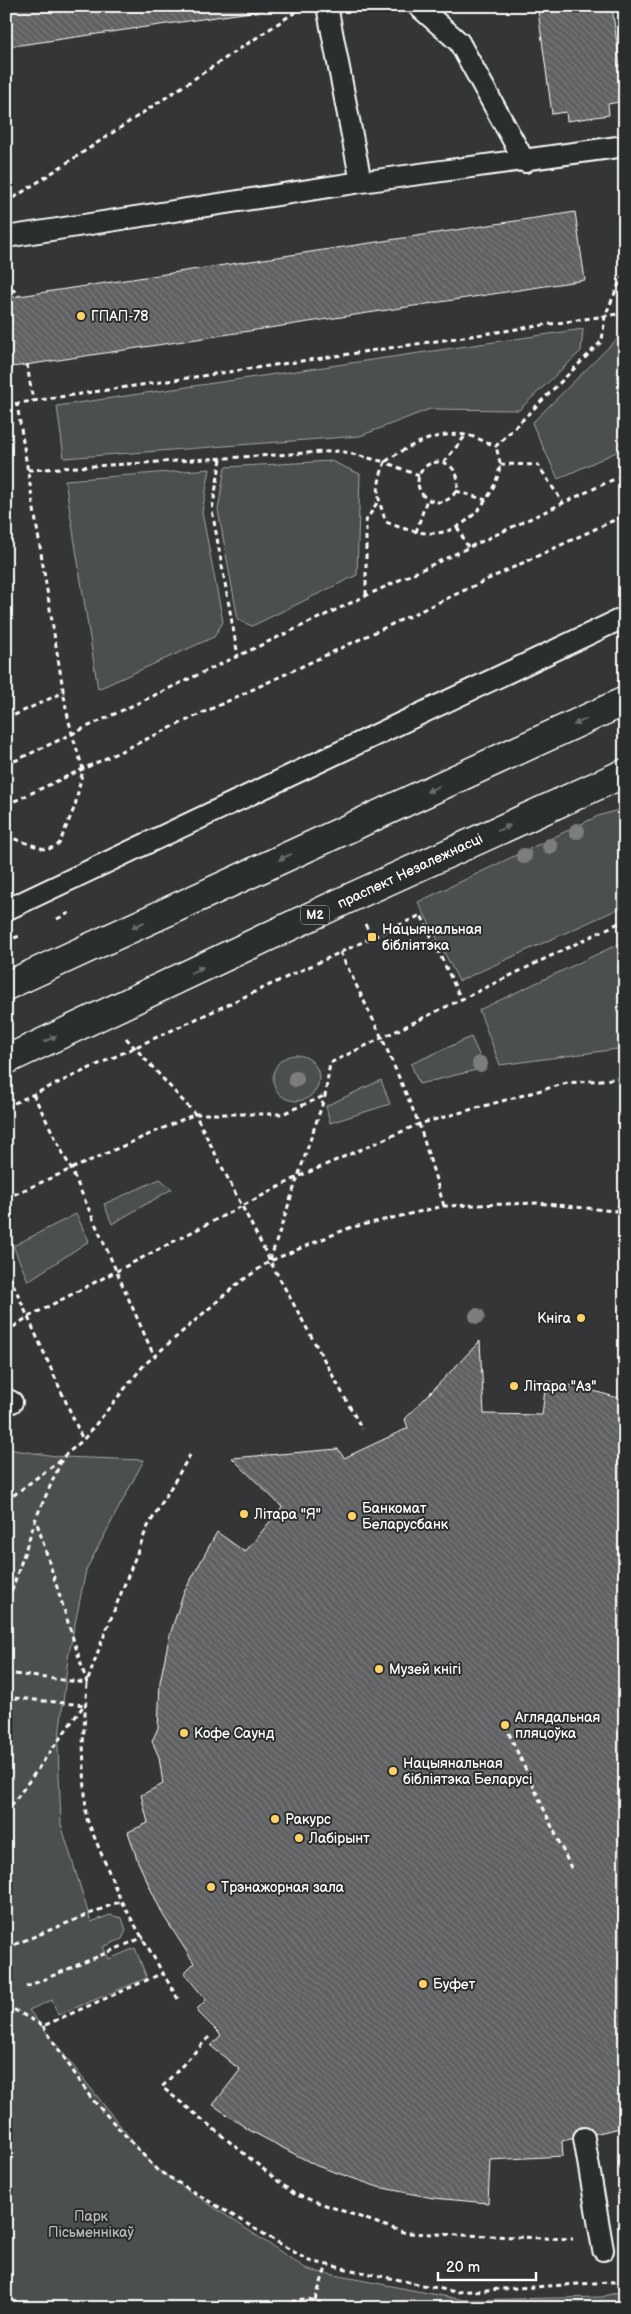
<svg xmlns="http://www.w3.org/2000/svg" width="631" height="2314" font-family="'Balsamiq Sans',sans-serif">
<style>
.green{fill:#4c4f50;stroke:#a6a7a8}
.building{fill:url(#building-back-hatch);stroke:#fff}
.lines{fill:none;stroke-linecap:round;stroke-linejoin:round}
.service-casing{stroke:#fff;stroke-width:24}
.primary-casing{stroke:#fff;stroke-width:31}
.path{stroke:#fff;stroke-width:3;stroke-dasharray:5 4;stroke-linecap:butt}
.service{stroke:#2a2d2e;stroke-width:20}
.primary{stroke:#2a2d2e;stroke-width:28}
.tree{fill:#7c7e7e}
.oneway{fill:#6a6c6d}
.poi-dot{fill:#ffd166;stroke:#2a2d2e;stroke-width:2}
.labels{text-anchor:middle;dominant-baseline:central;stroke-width:4;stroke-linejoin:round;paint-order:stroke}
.shield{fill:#2a2d2e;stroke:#bfc0c0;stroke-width:1}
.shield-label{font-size:12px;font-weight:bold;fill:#fff}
.poi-label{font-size:14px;fill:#fff;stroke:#2a2d2e;text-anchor:start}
.street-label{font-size:14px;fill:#fff;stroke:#2a2d2e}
.park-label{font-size:14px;fill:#b7b9b9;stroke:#2a2d2e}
</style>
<defs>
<pattern id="building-back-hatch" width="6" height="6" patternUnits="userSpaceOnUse" patternTransform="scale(1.25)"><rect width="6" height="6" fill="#5f6162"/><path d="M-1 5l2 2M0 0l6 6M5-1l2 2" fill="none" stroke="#77797a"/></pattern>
</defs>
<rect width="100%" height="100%" fill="#333536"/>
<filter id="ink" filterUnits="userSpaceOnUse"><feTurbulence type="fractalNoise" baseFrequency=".02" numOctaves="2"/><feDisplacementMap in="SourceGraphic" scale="10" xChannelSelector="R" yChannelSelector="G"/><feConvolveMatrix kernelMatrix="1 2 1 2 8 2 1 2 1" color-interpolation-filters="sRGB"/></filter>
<g filter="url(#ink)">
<path class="green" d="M583,329L581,351L519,410L430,409L360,436L64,458L57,406Z
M625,331V448L558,479L532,423Z
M331,461L360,474L357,575L252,626L238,620L218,510L225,467Z
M210,469L202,512L223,622L214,637L98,689L65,480Z
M625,808V906L459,981L418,902L598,816Z
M625,941V1048L500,1065L479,1010Z
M471,1037L485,1068L419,1084L411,1064Z
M273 1078a23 23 0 1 1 46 0a23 23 0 1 1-46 0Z
M381,1080L390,1104L330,1123L326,1106Z
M160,1179L172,1189L112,1224L104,1204Z
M76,1214L89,1241L28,1281L13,1246Z
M6,1449L63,1457L144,1460L86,1570L68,1658L58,1747L61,1824L91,1922L110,1915L122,1918L126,1930L122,1939L103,1947L109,1959L135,1948L147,1978L58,2015L52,2000L29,2010L152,2166L308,2270L464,2300L602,2297L625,2290V2308H6Z"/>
<path class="building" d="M6,6H264L265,10L6,47Z
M564,6H617L612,7L625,101L608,104L609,115L567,121L566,112L552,114L538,11Z
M575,212L585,280L6,368V298Z
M480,1341L484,1414L542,1415L546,1381L580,1387L625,1400V2127L562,2141L563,2156L490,2160L488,2203L433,2198L378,2187L317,2166L249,2130L213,2105L240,2070L211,2046L221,2035L196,2010L206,2000L184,1973L194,1963L163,1915L138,1862L128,1832L148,1823L141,1795L163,1784L159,1757L152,1741L158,1728L160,1682L169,1638L183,1594L217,1532L245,1552L282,1507L232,1458L338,1449L344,1458L408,1428L405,1419Z"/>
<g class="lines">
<g class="service-casing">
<path id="service" d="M327,6L361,182
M418,6L459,42L525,162
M6,237L361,182L625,146
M6,910L625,617
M6,1399L12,1402
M584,2138L603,2250"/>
</g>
<g class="primary-casing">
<path id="primary" d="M6,986L625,701
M6,1060L352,897L625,773"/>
</g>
<path class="path" d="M6,203L300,9
M6,282L19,296
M27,364L33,401
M6,405L625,313
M221,459L212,510L238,656
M418 482a20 20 0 1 1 40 0a20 20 0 1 1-40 0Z
M444,462L466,435
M500,464L538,465L563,503
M28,470L340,451L385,462C407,446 437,431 466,435C475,436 487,443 496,446L602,341L605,316L625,270
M419,476L385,462C375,489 377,496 386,522C404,529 423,536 443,532C470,527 497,493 500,465C500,459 497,452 496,446
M456,491L486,500
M457,527L468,547
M416,532L427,499
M366,595V521L378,501
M6,719L64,692
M6,765L625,474
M6,805L625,515
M6,836L47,850L59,844L75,806L83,769L72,734L66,708L17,404
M57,919L73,911
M365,924L372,937
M6,942L19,936
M340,952L382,1038L419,1124L444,1206
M126,1038L195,1114L270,1261L362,1429
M33,1094L71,1169L154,1356
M6,1107L421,915L461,999
M6,1198L195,1114H282L324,1096
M617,1210L625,1193
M270,1260L325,1096L330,1063L625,920
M6,1268L83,1440
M6,1332L28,1317L300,1176L419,1124L567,1083L625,1078
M6,1501L63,1458
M6,1608L36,1518L63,1457L83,1440L144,1365L236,1285L270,1261L349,1228L444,1206L537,1203L625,1212
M6,1673L87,1683L36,1520
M6,1697L84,1705L6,1813
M505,1725L572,1870
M6,1948L121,1901
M26,1987L144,1937
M178,1999L121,1901L86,1817L83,1744L87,1683L100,1646L147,1528L190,1455
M6,2005L43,2026L163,1973
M43,2026L91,2098L157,2170L309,2261L456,2292L625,2281
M209,2037L162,2087L294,2194L406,2233L573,2239
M315,2300L327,2265
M284,2308C296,2296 315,2296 327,2308"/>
<use href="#service" class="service"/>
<use href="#primary" class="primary"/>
</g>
<g class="tree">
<circle cx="577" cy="831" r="8"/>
<circle cx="550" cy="846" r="8"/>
<circle cx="524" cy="856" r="8"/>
<circle cx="480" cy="1064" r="8"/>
<circle cx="296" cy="1079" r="8"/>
<circle cx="477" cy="1316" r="8"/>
</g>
<defs><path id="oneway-solid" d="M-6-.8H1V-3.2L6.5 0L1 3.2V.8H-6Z" transform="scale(1.25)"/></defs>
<g class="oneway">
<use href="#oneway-solid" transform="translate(580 722) rotate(155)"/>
<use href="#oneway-solid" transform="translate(433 789) rotate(155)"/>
<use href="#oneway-solid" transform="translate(504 828) rotate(-24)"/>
<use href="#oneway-solid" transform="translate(285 857) rotate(155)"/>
<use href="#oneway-solid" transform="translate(138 925) rotate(155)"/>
<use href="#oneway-solid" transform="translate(197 970) rotate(-25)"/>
<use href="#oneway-solid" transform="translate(50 1039) rotate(-25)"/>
</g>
</g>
<g class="poi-dot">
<circle cx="81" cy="316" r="5"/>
<rect x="367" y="932" width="10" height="10" rx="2.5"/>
<circle cx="581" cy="1318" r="5"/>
<circle cx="514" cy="1386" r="5"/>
<circle cx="244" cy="1514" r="5"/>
<circle cx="352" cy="1516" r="5"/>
<circle cx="379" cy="1669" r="5"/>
<circle cx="505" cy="1725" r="5"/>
<circle cx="184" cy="1733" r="5"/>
<circle cx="393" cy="1771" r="5"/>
<circle cx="275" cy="1819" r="5"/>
<circle cx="299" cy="1838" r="5"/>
<circle cx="211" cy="1887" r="5"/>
<circle cx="423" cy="1984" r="5"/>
</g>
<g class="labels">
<rect class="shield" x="301" y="905.5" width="28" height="19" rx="4"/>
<g class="shield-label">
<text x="315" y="915">М2</text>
</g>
<g class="poi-label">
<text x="91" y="316">ГПАП-78</text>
<text x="382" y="929">Нацыянальная<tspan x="382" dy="16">бібліятэка</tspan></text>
<text x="571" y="1318" text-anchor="end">Кніга</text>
<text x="524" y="1386">Літара "Аз"</text>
<text x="362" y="1508">Банкомат<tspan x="362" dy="16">Беларусбанк</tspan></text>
<text x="254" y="1514">Літара "Я"</text>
<text x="389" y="1669">Музей кнігі</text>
<text x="515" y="1717">Аглядальная<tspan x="515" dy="16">пляцоўка</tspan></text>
<text x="194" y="1733">Кофе Саунд</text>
<text x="403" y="1763">Нацыянальная<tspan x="403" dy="16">бібліятэка Беларусі</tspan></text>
<text x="285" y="1819">Ракурс</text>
<text x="309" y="1838">Лабірынт</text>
<text x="221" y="1887">Трэнажорная зала</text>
<text x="433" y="1984">Буфет</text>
</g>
<g class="street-label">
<text transform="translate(410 871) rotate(-25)">праспект Незалежнасці</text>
</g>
<g class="park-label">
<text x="91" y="2216">Парк<tspan x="91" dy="16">Пісьменнікаў</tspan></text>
</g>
</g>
<rect width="631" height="2314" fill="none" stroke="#2a2d2e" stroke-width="25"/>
<rect x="12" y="12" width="606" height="2289" fill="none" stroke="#fff" stroke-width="2" filter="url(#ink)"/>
<path d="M438 2272v8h98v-8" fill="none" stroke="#ffffff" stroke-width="2.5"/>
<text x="446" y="2272" font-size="15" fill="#ffffff" stroke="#2a2d2e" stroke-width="4" paint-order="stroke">20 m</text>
</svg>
